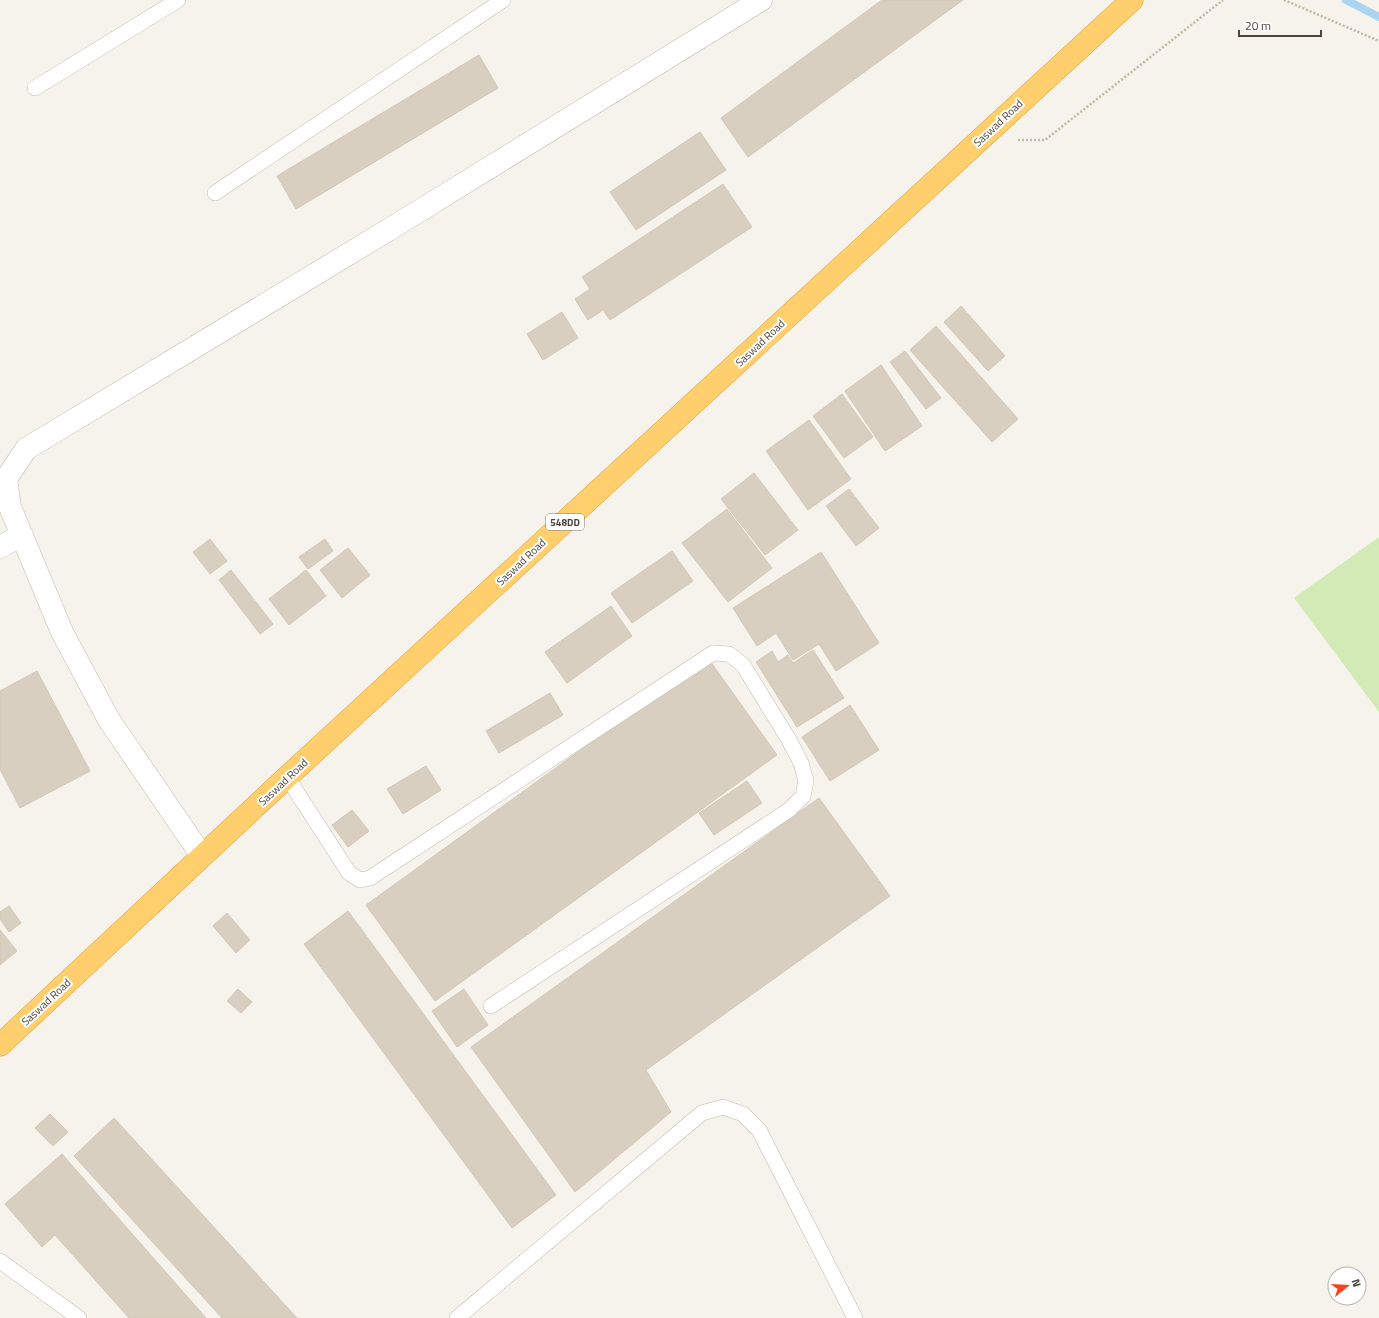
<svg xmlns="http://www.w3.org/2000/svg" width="1379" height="1318" font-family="'Titillium Web',sans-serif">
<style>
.green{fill:#d2eab5}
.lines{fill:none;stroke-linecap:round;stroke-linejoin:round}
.stream{stroke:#a9d4f2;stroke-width:8}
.building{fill:#d8cfc1;stroke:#d3c7b4}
.lane-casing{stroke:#c2bbae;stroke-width:16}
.street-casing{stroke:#c2bbae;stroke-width:23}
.highway-casing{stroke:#e0a43c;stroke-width:23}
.path{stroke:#c4b79f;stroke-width:2.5;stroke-dasharray:2 2;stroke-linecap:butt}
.lane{stroke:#fff;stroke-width:15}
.street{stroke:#fff;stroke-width:22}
.highway{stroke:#ffcf6e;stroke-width:22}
.labels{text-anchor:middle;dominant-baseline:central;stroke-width:4;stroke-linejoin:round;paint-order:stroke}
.shield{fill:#fff;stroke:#817c74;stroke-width:1}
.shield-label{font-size:10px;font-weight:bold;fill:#4b4439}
.street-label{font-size:11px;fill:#4b4439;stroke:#fff}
</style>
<rect width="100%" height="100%" fill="#f6f3ec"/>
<path class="green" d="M1379,537V712L1294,598Z"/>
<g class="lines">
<path class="stream" d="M1346,0L1379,17"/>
</g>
<path class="building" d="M882,0H963L748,157L721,118Z
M479,55L498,88L296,209L277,176Z
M700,132L726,170L636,230L610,192Z
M723,184L752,227L610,320L603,310L588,320L575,299L590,289L582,277Z
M961,306L1005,356L988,371L944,322Z
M562,312L578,338L543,360L527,334Z
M936,326L1018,419L992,442L910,350Z
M905,351L941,398L926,409L890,362Z
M881,365L922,426L885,451L845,391Z
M842,394L873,437L844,458L813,416Z
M809,420L851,479L808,510L766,451Z
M754,473L798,530L765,555L721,499Z
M849,489L879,528L856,546L826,506Z
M727,509L772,568L728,602L682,543Z
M210,539L227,561L210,574L193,552Z
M325,539L333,551L308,569L299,557Z
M348,548L370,575L342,598L320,570Z
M672,551L693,581L632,623L611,593Z
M821,552L879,643L836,671L819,644L793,660L776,633L757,646L733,608Z
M231,570L273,624L260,634L219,580Z
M306,570L326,596L289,625L269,599Z
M611,606L632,636L567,683L545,652Z
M813,650L844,698L797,727L756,662L772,651L778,662L788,655L793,663Z
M708,658L777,755L435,1001L366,905Z
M37,671L90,771L20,808L0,769V691Z
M550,693L563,715L499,753L486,731Z
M850,705L879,750L830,781L802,737Z
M426,766L441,790L403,814L387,789Z
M747,781L762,803L714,835L699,813Z
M819,798L890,896L646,1070L671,1112L575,1192L471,1047Z
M352,810L369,831L348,847L332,825Z
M9,906L21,923L9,932L0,919V912Z
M348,911L556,1195L512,1228L304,944Z
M227,913L250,940L236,953L213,926Z
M0,930L17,951L0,965Z
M238,989L252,1002L241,1013L227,1001Z
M464,989L488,1025L457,1047L432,1011Z
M50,1114L68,1132L53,1146L35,1128Z
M114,1118L297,1318H222L74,1156Z
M62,1154L206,1318H129L55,1235L42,1247L5,1204Z"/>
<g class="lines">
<g class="lane-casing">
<path id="lane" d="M35,88L178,0
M215,193L503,0
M287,777L349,873L360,880L370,878L713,653L729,654L743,665L789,740L801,763L806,781L803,796L789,810L491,1006
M0,1261L79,1318
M457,1318L702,1113L723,1107L743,1114L759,1130L855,1318"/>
</g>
<g class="street-casing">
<path id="street" d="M0,547L22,535
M202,856L109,720L62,632L10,507L6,479L26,449L390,229L761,0"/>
</g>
<g class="highway-casing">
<path id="highway" d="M0,1045L287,777L1132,0"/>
</g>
<path class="path" d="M1284,0L1379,41
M1018,140H1045L1223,0"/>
<use href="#lane" class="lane"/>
<use href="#street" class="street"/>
<use href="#highway" class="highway"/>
</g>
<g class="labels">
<rect class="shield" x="546" y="514" width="38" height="16" rx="3"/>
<g class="shield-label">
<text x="565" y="522">548DD</text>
</g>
<g class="street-label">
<text transform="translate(998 123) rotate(-43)">Saswad Road</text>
<text transform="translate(760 343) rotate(-43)">Saswad Road</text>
<text transform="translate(521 562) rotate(-43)">Saswad Road</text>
<text transform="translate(283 782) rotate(-43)">Saswad Road</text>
<text transform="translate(46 1002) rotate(-43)">Saswad Road</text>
</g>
</g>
<g transform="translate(1347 1286) rotate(72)"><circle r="19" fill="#ffffff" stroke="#b7b4b0"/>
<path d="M0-3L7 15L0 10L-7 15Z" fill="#fc3f1d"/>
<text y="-6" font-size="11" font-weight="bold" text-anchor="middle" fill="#4b4439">N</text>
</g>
<path d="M1239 30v6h82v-6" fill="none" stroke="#4b4439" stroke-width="2"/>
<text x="1245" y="30" font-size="12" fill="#4b4439" stroke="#ffffff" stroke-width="3" paint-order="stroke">20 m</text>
</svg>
